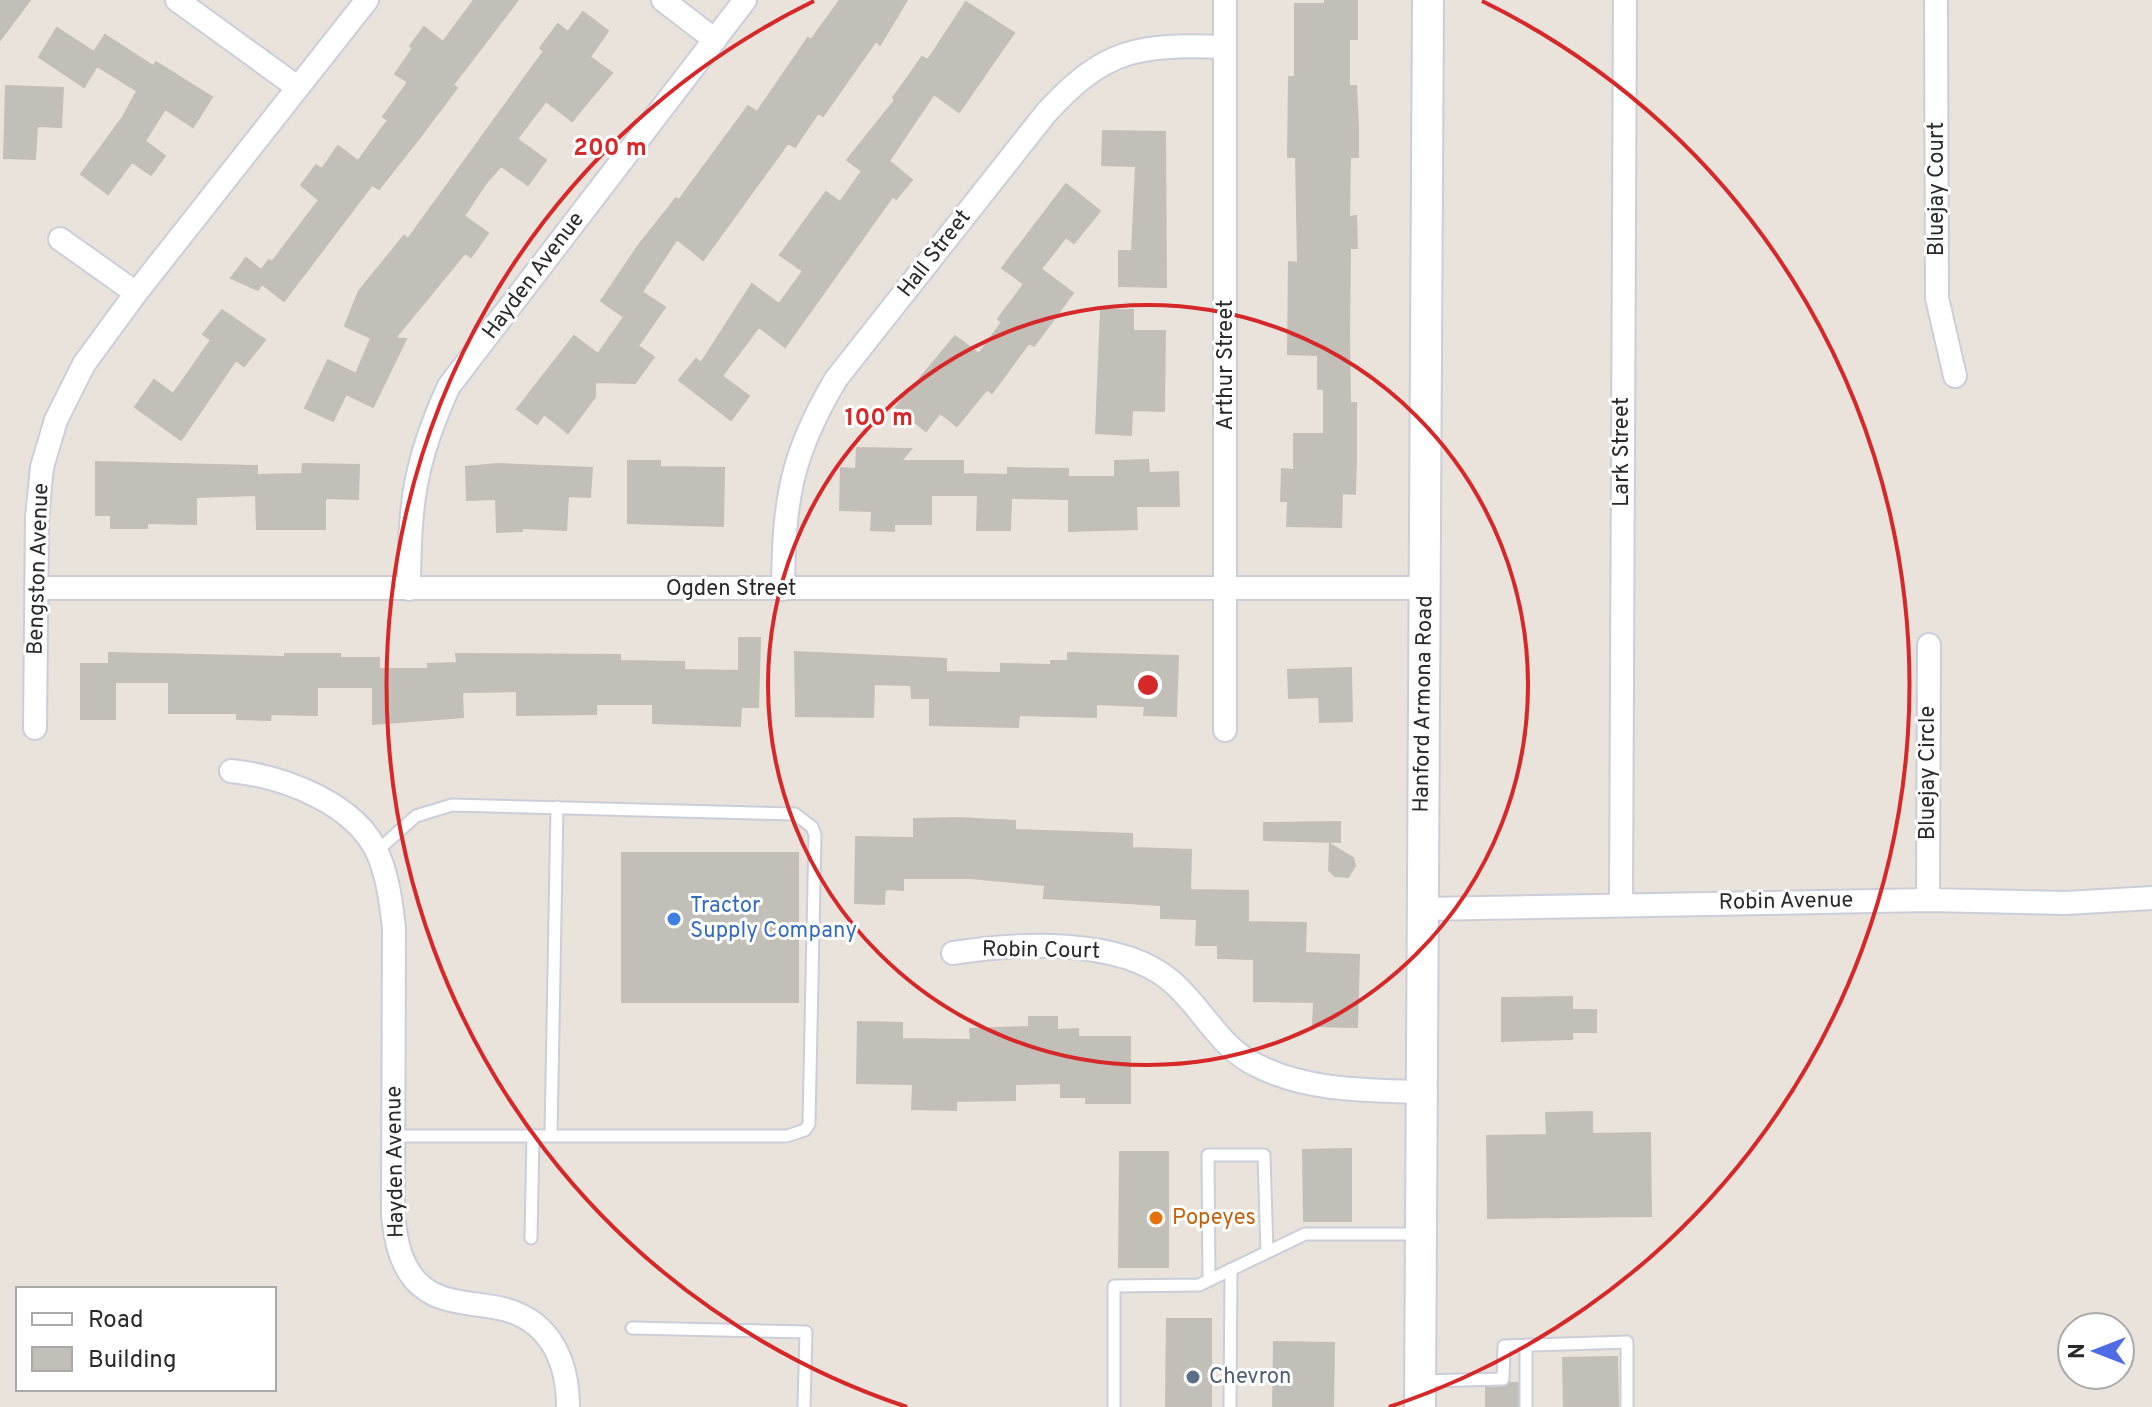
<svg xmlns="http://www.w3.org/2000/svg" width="2152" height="1407" font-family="Overpass,sans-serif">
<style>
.building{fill:#c2beb8;stroke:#c4bfb6;stroke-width:2}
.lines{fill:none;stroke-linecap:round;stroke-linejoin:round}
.service-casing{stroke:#cbced9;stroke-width:15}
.minor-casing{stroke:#cbced9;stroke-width:26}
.secondary-casing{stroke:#cbced9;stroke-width:34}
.service{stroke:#fff;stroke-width:11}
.minor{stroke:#fff;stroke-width:22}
.secondary{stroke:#fff;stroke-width:30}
.ring{fill:none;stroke:#d62828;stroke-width:4}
.shop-dot{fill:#3f7fe0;stroke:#fff;stroke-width:3}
.food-dot{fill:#e8710a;stroke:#fff;stroke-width:3}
.service-dot{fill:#5c6f8a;stroke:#fff;stroke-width:3}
.labels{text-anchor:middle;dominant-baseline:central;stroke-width:6;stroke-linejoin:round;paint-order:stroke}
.street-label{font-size:22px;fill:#292929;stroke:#fff}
.shop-label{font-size:22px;fill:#366cbe;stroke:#fff;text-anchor:start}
.food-label{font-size:22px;fill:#c56008;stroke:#fff;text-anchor:start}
.service-label{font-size:22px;fill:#4e5e75;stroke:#fff;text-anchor:start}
.centre{fill:#d62828;stroke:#fff;stroke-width:4}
.ring-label{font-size:24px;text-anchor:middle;font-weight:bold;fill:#d62828;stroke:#fff;stroke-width:6;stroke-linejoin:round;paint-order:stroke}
</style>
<rect width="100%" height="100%" fill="#e9e3dc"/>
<path class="building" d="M0,0H30L0,40Z
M474,0H518L453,85L457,88L417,141L379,189L372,185L284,301L262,284L258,290L231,278L246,258L261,270L269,260L272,262L319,200L301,185L316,165L322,169L338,146L358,161L388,120L383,117L408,82L395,74L413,48L410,46L424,27L443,42Z
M840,0H907L880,45L876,41L823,116L818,113L795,147L788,143L703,260L677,239L642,292L665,307L638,346L654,357L635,383L595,382V397L568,433L544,414L537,424L517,409L574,336L598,354L624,317L601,301L638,246L676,198L679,200L748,106L757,112L808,38L811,40Z
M1325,0H1357V39H1349V86H1356L1358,125V157H1350L1349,217L1356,216L1357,248H1350L1349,333L1350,403H1356V460L1355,494L1342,493L1341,527L1287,526L1288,501H1281L1282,469L1294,470V434H1324V389H1318V355L1288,354L1289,262L1298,263L1296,157H1288L1289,77H1295V4H1325Z
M966,2L1014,33L959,112L934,94L889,161L912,180L896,199L893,196L785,347L759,327L722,376L749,396L731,420L679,380L696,359L701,363L752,284L779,304L803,271L780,255L826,192L840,202L862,171L847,160L895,100L893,98L922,57L928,60Z
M583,12L608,31L590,57L612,73L572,121L546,101L517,139L546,160L528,185L501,166L486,183L464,216L488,233L471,257L465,253L395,338L406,339L373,407L346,394L333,421L305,408L328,360L356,374L371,338L345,326L359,291L404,236L408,239L544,51L540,48L558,24L568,32Z
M57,28L94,52L105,35L153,66L156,62L212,97L193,127L165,109L145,141L165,156L151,175L132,162L108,194L81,174L123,117L137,91L97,66L84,87L39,57Z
M6,86L63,88L61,127L37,126L35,159L4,158Z
M1103,131L1165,132L1166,287L1119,286V251H1132L1136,166L1102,165Z
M1066,184L1100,211L1074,243L1066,237L1041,269L1073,293L1034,346L1029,343L992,393L987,389L957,426L940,413L926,431L896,407L955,336L979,354L1002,322L998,319L1024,284L1002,268Z
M222,310L265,340L244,366L236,360L181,440L135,407L154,380L173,394L211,340L203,334Z
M1101,310H1133V331H1165L1164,411L1132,410L1131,435L1096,433Z
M857,448L911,449L901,461H963V474L1008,475V468L1068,469V477H1115V461L1148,460L1149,473L1178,472L1179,506H1136L1137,529L1069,531V499L1011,498L1010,530H977L978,495H931V524H894V531L871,530L872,511L840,510L841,468L856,469Z
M628,461H660V467L724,468L723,526L628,523Z
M96,462L257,466V475L302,474L303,464L359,465L358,499L325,498V529H257L256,495L196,497V524L147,523V528H111V515H96Z
M498,464L592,468L590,497L568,496L566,530L522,528V531L497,532L496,499L467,500L466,467Z
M739,638H760L758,707H741L740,726L653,723V704H596V714L517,715V691L462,692L463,717L373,724V687H317V715L271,714L270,720L237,719V713H169V682H115V719H81V664H109V653L285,657V654H340V658H379V669H428V664L457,663L456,654L620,655V661L684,662V670L739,671Z
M795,652L946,659V672L1001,673V664L1051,665V661H1068V653L1178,656L1176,716L1144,715L1145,706L1096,704V717L1019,715L1018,727L930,725V698H912L911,685L874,684L873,717L796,716Z
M1351,668L1352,721L1320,722L1319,697L1289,698L1288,670Z
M958,818L1015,821V830L1132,834V848L1191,850L1190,890L1248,891V922L1306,923L1305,953L1359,955L1357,1027L1313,1026L1314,1002L1254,1001V959L1218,958V945H1196L1197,919L1161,918V905L1044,898L1045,885L970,878H903V890L885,889L884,904L855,903L856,837L914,838V819Z
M1340,822V842L1264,840V823Z
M1330,844L1353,858L1355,866L1348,877L1335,876L1329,870Z
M622,853H798V1002H622Z
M1572,997V1010H1596V1032H1572V1039L1502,1041V998Z
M1029,1017H1057V1030L1078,1029V1037H1130V1103H1086V1097H1061V1083L1015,1084V1100L956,1101V1110L912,1109L913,1084L857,1083L858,1022L902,1023V1039L971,1040L970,1029L1029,1027Z
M1592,1112V1134L1650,1133L1651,1216L1488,1218L1487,1136L1547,1135L1546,1113Z
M1351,1149V1221H1304L1303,1150Z
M1120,1152H1168V1267H1119Z
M1167,1319H1211V1407H1166Z
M1274,1342L1334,1343L1333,1407H1273Z
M1617,1357L1618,1407H1564L1563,1358Z
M1510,1383H1518V1407H1486V1388L1504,1387Z"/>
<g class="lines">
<g class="service-casing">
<path id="service" d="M377,851L416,816L452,805L795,814L812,827L815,835L809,1124L805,1130L787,1136H394
M551,1135L557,807
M531,1238L533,1135
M1209,1280L1208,1155H1264L1267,1252
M632,1328L806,1332L804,1407
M1421,1381L1503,1379L1504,1346L1627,1342V1407
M1114,1407V1286L1199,1285L1305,1234H1420
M1230,1407L1231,1269
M1526,1407V1345"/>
</g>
<g class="minor-casing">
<path id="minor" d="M177,0L297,87
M663,0L715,40
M1936,0L1937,298L1955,376
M60,239L136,293
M36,588H1426
M409,589C409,506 414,462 449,386L745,0
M783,589C784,501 790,456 836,379L1046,113C1105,48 1139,44 1225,47
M35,728L37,517L42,467L56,420L84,364L136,293L367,0
M1225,730V0
M231,771C282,776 356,803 378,854C388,877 391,903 394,928L393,1216C396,1239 399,1261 415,1280C439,1307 475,1301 507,1310C552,1323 568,1364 568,1407
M1928,900L1929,645
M1621,905L1625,0
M1421,909L1928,900L2066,903L2152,898
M953,953C1015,943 1120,937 1171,981C1203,1008 1219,1048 1258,1066C1308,1091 1365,1090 1420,1092"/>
</g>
<g class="secondary-casing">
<path id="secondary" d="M1420,1407L1428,0"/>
</g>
<use href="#service" class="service"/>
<use href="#minor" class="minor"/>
<use href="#secondary" class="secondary"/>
</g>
<g class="ring">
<circle cx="1148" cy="685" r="380"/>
<path d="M907 1407A761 761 0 0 1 814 1M1482 1A761 761 0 0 1 1389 1407"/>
</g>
<circle class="shop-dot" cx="674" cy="919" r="8"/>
<circle class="food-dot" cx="1156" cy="1218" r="8"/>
<circle class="service-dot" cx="1193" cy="1377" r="8"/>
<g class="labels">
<g class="street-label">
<text transform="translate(1937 189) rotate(-90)">Bluejay Court</text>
<text transform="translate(935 254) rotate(-52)">Hall Street</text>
<text transform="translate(534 276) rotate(-53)">Hayden Avenue</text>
<text transform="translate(1226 365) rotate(-90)">Arthur Street</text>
<text transform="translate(1622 452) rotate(-90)">Lark Street</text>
<text transform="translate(39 569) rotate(-88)">Bengston Avenue</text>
<text x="731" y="589">Ogden Street</text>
<text transform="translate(1424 704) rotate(-89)">Hanford Armona Road</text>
<text transform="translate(1928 773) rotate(-90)">Bluejay Circle</text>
<text transform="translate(1786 902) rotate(-1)">Robin Avenue</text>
<text transform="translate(1041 951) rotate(1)">Robin Court</text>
<text transform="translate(396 1162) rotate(-91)">Hayden Avenue</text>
</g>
<g class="shop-label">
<text x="690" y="906">Tractor<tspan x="690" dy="25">Supply Company</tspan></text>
</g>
<g class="food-label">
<text x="1172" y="1218">Popeyes</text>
</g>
<g class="service-label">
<text x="1209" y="1377">Chevron</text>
</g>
</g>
<circle cx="1148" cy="685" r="12" class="centre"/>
<g class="ring-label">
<text x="610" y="155">200 m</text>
<text x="879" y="425">100 m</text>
</g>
<rect x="16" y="1287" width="260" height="104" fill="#ffffff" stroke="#a9a9a9" stroke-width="2"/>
<rect x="32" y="1313" width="40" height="12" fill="#ffffff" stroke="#a9a9a9" stroke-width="2"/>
<text x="88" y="1327" font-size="24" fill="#292929">Road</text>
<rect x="32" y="1347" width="40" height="24" fill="#c2beb8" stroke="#a9a9a9" stroke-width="2"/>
<text x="88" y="1367" font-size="24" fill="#292929">Building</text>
<g transform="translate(2096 1351) rotate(270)"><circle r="38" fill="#ffffff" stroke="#a9a9a9" stroke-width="2"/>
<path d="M0-6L14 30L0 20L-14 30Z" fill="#4e6de4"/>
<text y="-12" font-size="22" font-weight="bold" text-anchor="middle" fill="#292929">N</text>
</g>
</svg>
